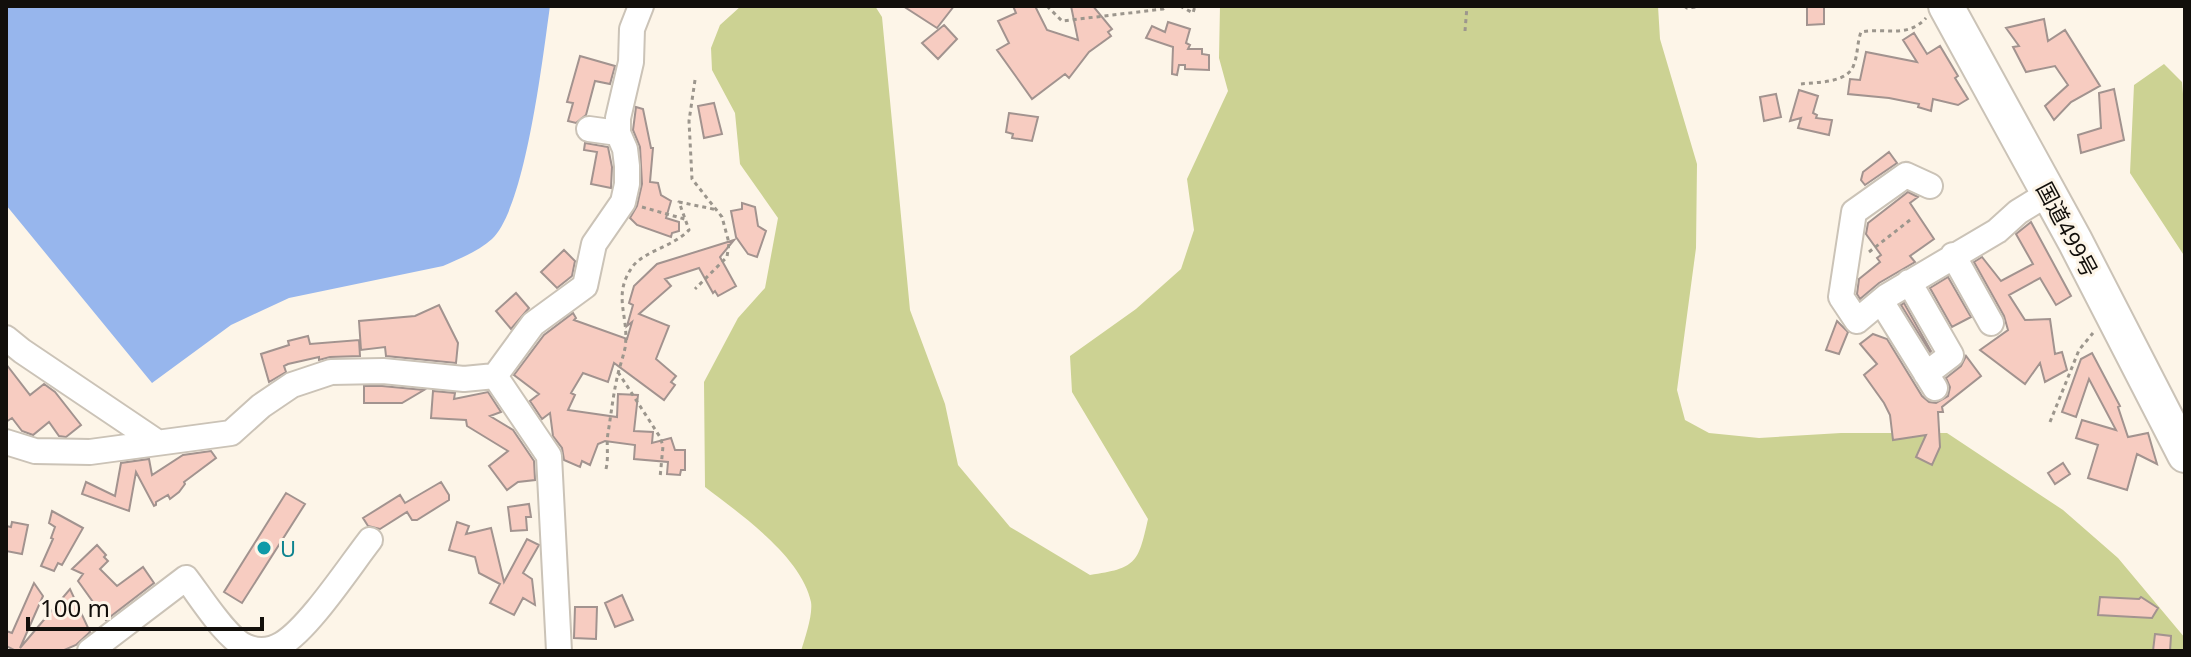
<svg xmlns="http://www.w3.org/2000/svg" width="2191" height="657" font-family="'Noto Sans','Noto Sans JP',sans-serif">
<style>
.green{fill:#ccd293}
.water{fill:#97b6ed}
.building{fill:#f7ccc1;stroke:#a2938f;stroke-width:2}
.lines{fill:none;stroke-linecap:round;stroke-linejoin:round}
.minor-casing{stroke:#cbc3b7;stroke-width:28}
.highway-casing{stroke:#cbc3b7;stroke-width:38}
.path{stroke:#9c968d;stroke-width:3;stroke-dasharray:4 4;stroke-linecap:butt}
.minor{stroke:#fff;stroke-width:24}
.highway{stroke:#fff;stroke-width:34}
.culture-dot{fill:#0f9aa8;stroke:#fdf5e8;stroke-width:3}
.labels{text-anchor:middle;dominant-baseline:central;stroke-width:6;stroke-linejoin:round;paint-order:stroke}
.street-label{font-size:22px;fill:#120f0b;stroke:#fdf5e8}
.culture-label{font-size:22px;fill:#0d838f;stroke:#fdf5e8;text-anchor:start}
</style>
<rect width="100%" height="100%" fill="#fdf5e8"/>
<path class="green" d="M741,6H875L882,17L910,310L945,404L958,465L1010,527L1090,575C1136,568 1138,564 1148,519L1072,392L1070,356L1136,309L1181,269L1194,230L1187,179L1228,91L1219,58L1220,6H1658L1660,39L1697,164L1696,248L1677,390L1685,420L1709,433L1759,438L1841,433H1947L2063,510L2118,558L2185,638V651H801C805,638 813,615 811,602C802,557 739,513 705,487L704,382L738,318L765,288L778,218L740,164L735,113L712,70L711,48L720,25Z
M2164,64L2182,82L2185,118V257L2130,173L2134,85Z"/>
<path class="water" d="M6,6H550C543,55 526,207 492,239C479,251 459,259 443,266L289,298L231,325L152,383L6,205Z"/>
<path class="building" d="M903,6H954L937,28Z
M1013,6H1035L1047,30L1078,40L1071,6H1093L1112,29L1108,32L1111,36L1089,52L1069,78L1065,74L1032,99L997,50L1009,43L998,21L1016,13Z
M1807,6H1824V24L1807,25Z
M2044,19L2048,41L2065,30L2100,86L2071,102L2054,120L2045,106L2068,85L2055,66L2026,72L2013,47L2019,46L2006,28Z
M1168,22L1190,29L1186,43L1190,45L1188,49H1202V54L1209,55V70L1185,69V65H1179L1177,75L1172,74L1173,47L1146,38L1152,26L1165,32Z
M944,25L957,39L938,59L922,43Z
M1914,33L1927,54L1940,46L1958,76L1955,78L1968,99L1958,105L1933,99L1931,111L1918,107L1919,104L1889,98L1848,94L1850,79L1860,80L1866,52L1917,62L1903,40Z
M580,56L615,66L610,84L595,81L586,115L576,123L568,121L573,103L567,102Z
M2114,89L2124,140L2081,153L2078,135L2101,128L2099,93Z
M1799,90L1818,96L1813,113L1817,115L1816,118L1832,120L1829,135L1798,128L1801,118L1790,121Z
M1776,94L1781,117L1764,121L1760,97Z
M714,103L722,134L704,138L698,106Z
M636,107L643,109L651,148H653L650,182L658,183L661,195L671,201L666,218L679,222V231L672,233L671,237L637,225L630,218L637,206L642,184L640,147L633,130Z
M1009,113L1038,117L1032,141L1012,138L1013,134L1006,132Z
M585,143L608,147L612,167L611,188L591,184L597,152L584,150Z
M1889,152L1897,163L1865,185L1861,180L1863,172Z
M1908,192L1918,197L1910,203L1934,239L1910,256L1915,262L1879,283L1860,299L1857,294L1859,279L1880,262L1877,258L1881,255L1866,234L1868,223Z
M742,203L755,207L758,226L766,231L757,257L748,254L736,237L731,211L742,209Z
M2031,222L2071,296L2056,305L2040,278L2009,295L2025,320L2050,319L2055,354L2062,352L2067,370L2045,382L2040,363L2025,384L1980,350L2008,330L2004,316L1974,262L1982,257L2001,281L2033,264L2016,234Z
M734,240L720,257L736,286L718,296L715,291L713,293L699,268L665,279L671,286L639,314L669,326L656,359L676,376L671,382L675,385L664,400L614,363L608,382L583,373L571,393L575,395L568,410L617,417L618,394L638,395L634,431L653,432L652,443L671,438L675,450H685V470H681L680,475L667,474L668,462L634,459L635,445L605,441L598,444L590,465L582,461L580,467L564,460L562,448L553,436L550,413L542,419L530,401L539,394L514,375L544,335L573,313L576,318L574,320L627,339L632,322L627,326L633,305L629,303L634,286L657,264Z
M564,250L575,261L572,276L557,288L541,272Z
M1948,277L1971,317L1952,327L1930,288Z
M516,293L529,308L511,329L496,311Z
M1904,303L1931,351L1930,352L1901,305Z
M439,305L458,343L456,363L386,356L385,347L361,350L359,321L415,316Z
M1837,321L1848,332L1839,354L1826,350Z
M1873,334L1887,339L1922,396L1929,402L1936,403L1948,396L1950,387L1946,378L1961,366L1966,356L1981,376L1942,407L1943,412H1938L1940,447L1932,465L1916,457L1926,435L1893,440L1890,415L1884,403L1864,375L1877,364L1860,344Z
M308,336L310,344L359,340L360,356L330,357L319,360V357L288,364L284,366L286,372L269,382L261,354L289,345L288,341Z
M2092,353L2120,406L2118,407L2128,437L2148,433L2157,464L2137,454L2127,490L2088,478L2098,445L2076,438L2082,420L2116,430L2089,379L2076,417L2062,412L2081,359Z
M6,364L30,395L44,384L55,392L81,425L66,437L59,436L49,422L33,435L22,431L12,418L6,422Z
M364,386H382L424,390L402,403H364Z
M433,391L455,393L454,399L488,392L501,412L490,416L513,430L534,461L535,480L518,482L507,490L489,466L508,451L467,426L466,420L431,418Z
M211,451L216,458L184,482L185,484L179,492L170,499L168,495L156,502V505L154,506L136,472L129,511L82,494L86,482L115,496L121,463L149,459L152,475L183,455Z
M2063,463L2070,474L2055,484L2048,473Z
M441,482L449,495V500L417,520H412L407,512L380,529L368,526L363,518L400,495L405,503Z
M286,493L305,504L242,603L224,592Z
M529,504L531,517H526L527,530L511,531L508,507Z
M52,511L83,528L62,565L58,563L54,571L41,566L53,539L51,538L55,527L49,523Z
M12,522L28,525L22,554L6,551V526L11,527Z
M457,522L469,526L466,534L491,528L504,582L527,539L539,545L523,573L532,579L535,605L523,598L514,615L490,603L500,584L479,573L475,557L449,550Z
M97,545L106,555L104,557L108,561L100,569L117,586L143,567L154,583L106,620L78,581L83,574L72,569Z
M34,583L43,596L20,648L70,589L90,632L76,645L62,651H16L6,646V631L12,633Z
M622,595L633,620L615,627L605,603Z
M2100,597L2139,599L2141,597L2158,608L2152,618L2098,615Z
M575,607H597L596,639L574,638Z
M2155,634L2171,636L2170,651H2153Z"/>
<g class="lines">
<g class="minor-casing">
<path id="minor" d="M589,129L618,133
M1930,186L1906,175L1854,212L1841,297L1857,321L1887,296L1997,231L2018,212L2049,193
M1953,255L1991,323
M1909,282L1951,355L1926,374
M1881,301L1935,388
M6,338L22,351L157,442
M495,376L549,456L559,651
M6,442L35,451L90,452L231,433L261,406L292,385L331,372L383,371L464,379L495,376L533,324L585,286L594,244L623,202L627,184V166L625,149L618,133V118L631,62L632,29L641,6
M90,651L186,578C200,596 227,640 247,647C259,652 272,650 282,644C309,628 349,567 370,540"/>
</g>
<g class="highway-casing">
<path id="highway" d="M1946,6L2075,241L2185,455"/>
</g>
<path class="path" d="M1047,6L1062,21L1163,9L1167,6
M1180,6L1193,13L1195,6
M1684,6L1687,8L1702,6
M1465,31L1467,6
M695,80L689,121L692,179L722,217L729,243L727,257L695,289
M1801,84C1818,82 1849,83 1854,64C1858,54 1857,43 1861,32C1884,27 1907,39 1926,18
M642,207L688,220
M1869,252L1910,220
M618,372L660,437L663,446L660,478
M2050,422L2079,350L2093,333
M606,469C609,457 606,445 608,433C611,415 613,396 617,378C619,368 623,358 625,348C630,316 611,296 633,266C645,251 674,246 689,230L679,202L718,210"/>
<use href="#minor" class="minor"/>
<use href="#highway" class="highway"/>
</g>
<circle class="culture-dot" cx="264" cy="548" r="8"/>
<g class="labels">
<g class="street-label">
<text transform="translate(2068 229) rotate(62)">国道499号</text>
</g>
<g class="culture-label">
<text x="280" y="548">U</text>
</g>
</g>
<rect width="2191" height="657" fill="none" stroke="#120f0b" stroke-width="16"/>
<path d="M28 617v12h234v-12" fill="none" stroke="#120f0b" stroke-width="4"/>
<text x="40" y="617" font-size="24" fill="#120f0b" stroke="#fdf5e8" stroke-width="6" paint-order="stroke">100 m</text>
</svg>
